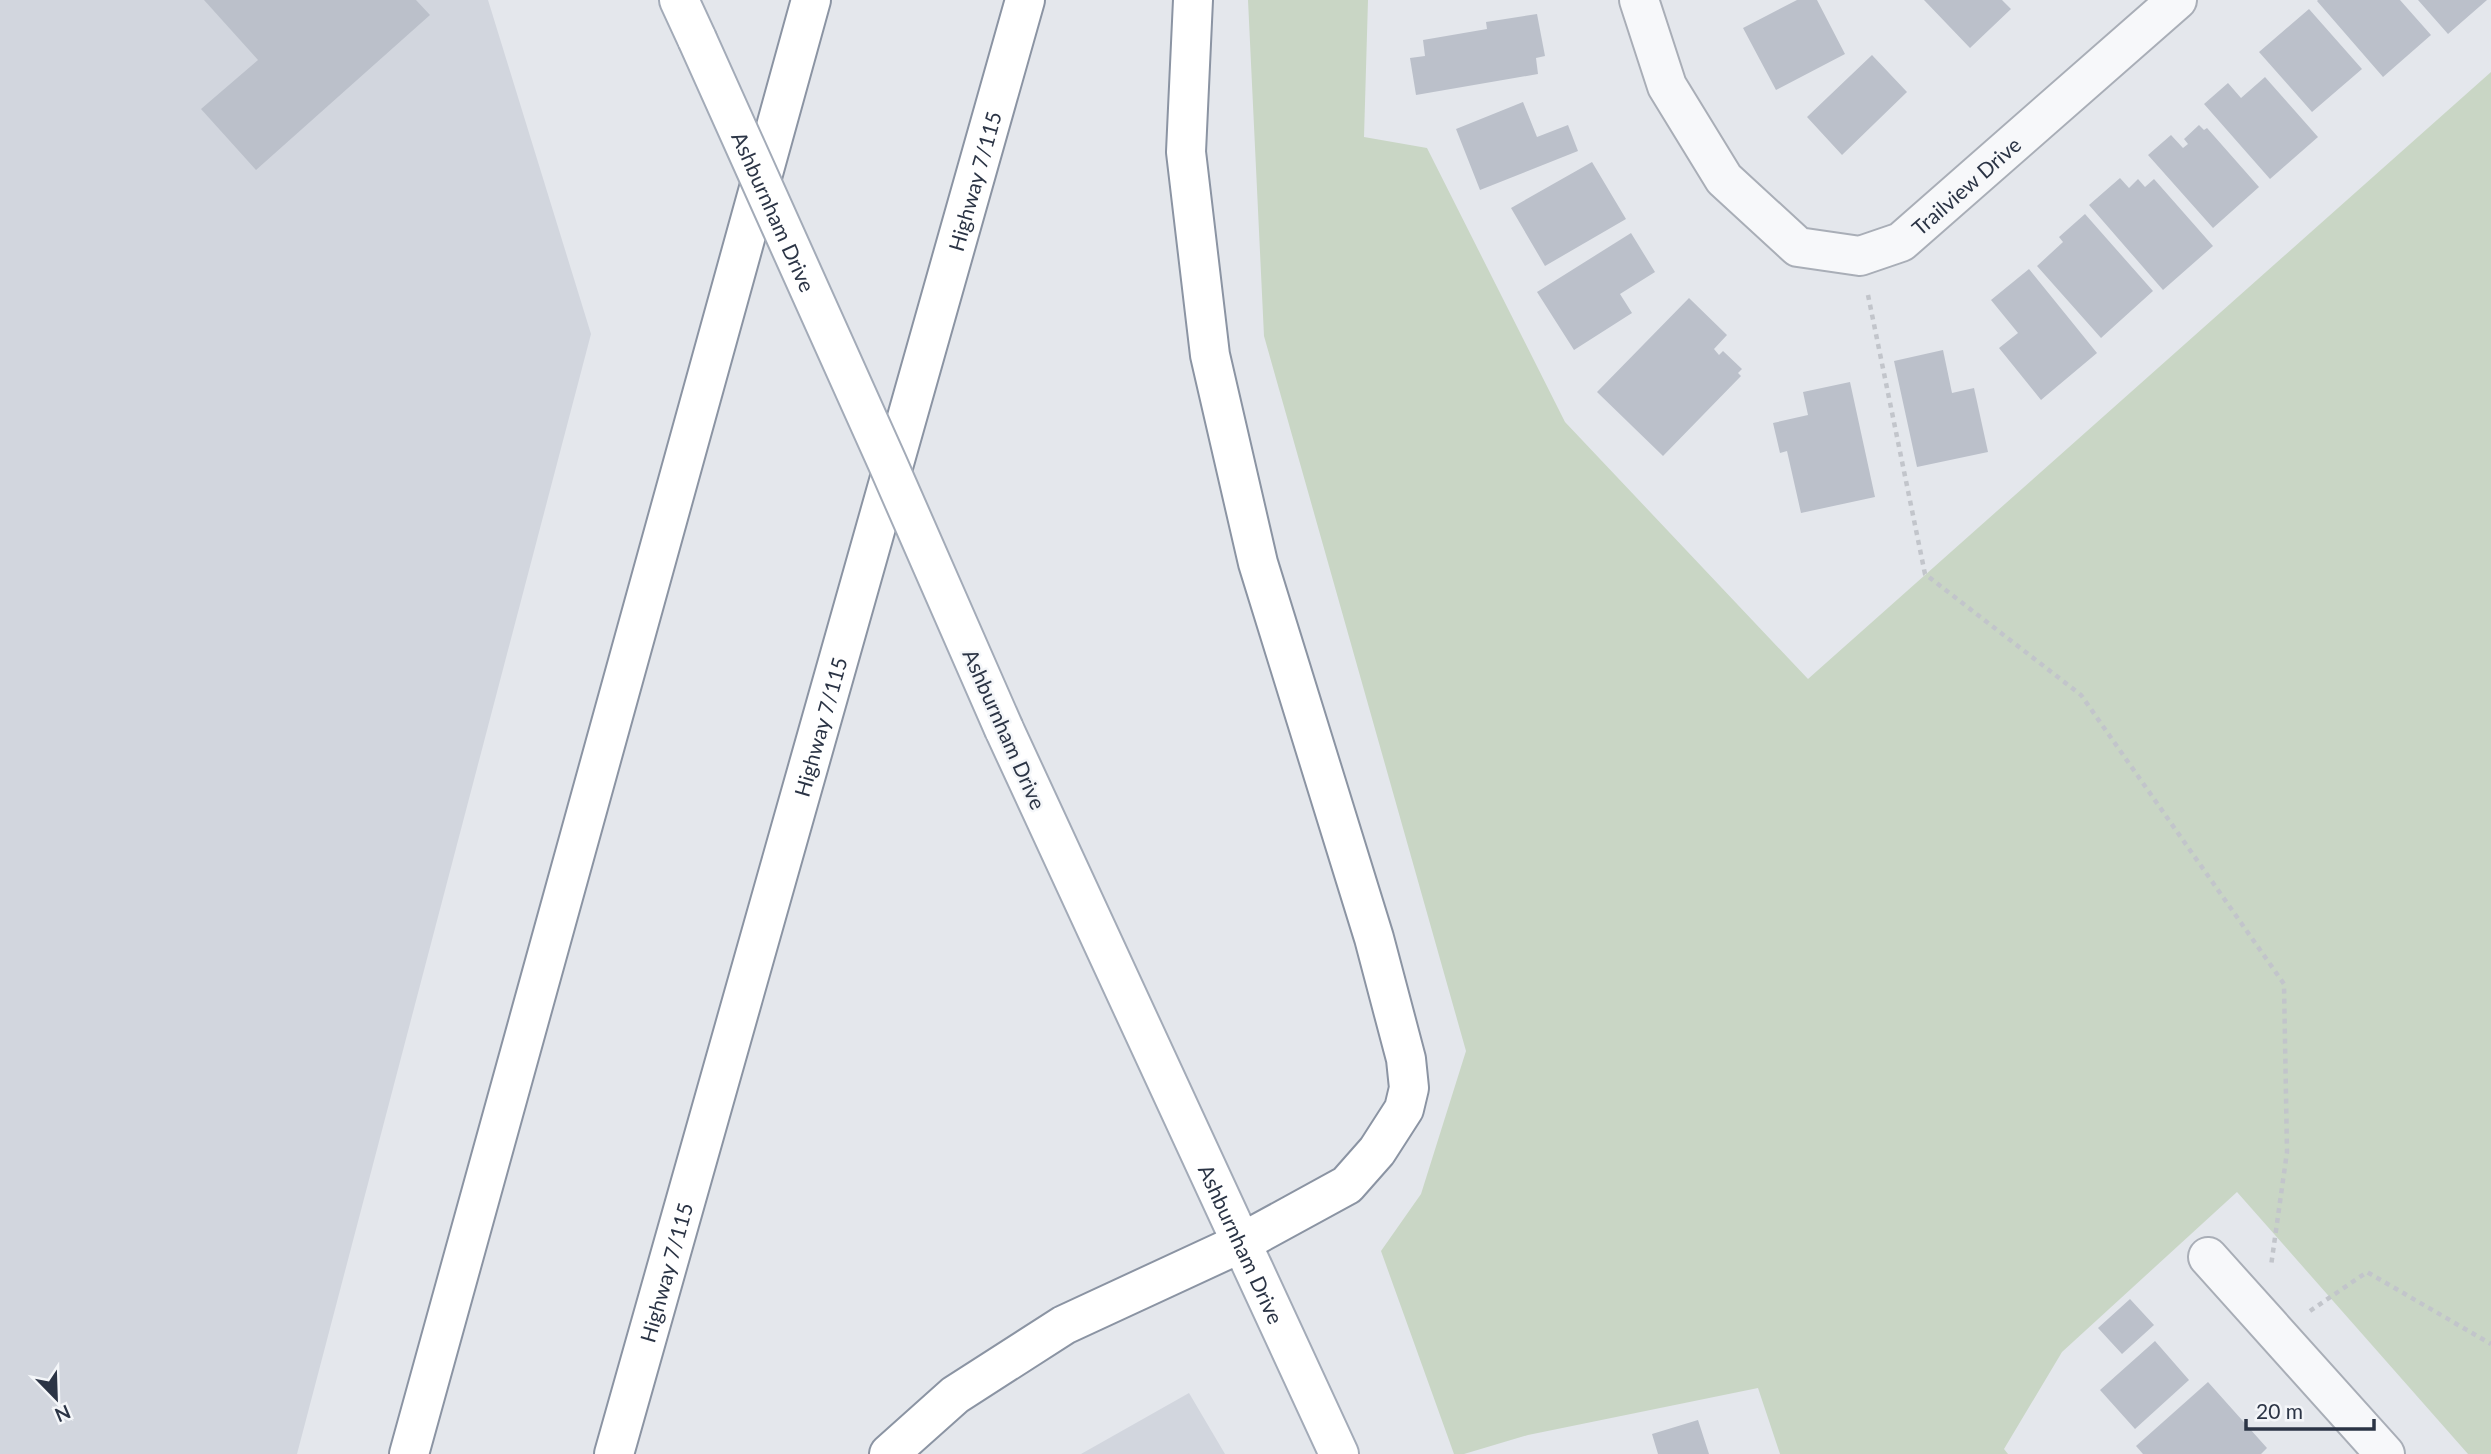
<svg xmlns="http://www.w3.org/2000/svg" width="2491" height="1454" font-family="Lato,sans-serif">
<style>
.built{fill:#d2d6de}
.green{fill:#c9d6c5}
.building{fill:#bbc0ca}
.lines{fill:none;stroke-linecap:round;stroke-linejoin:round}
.minor-casing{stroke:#a9aeb7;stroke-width:42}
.major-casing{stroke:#a3abb8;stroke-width:42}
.highway-casing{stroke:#8b94a3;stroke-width:42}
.path{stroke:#c2c5cb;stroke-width:4.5;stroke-dasharray:5 5;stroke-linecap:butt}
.minor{stroke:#f7f8fa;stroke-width:38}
.major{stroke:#fff;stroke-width:38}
.highway{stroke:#fff;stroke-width:38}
.major-bridge-casing{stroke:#a3abb8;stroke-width:42;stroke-linecap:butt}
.major-bridge{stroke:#fff;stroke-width:38}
.labels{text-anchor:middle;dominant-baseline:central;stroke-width:5;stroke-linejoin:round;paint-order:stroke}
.street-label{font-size:21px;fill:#2b3445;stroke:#f4f6f9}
</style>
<rect width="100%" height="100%" fill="#e4e7ec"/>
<path class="built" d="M0,0H488L591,334L297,1454H0Z
M1189,1393L1225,1454H1081Z"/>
<path class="green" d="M1248,0H1368L1364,137L1427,148L1565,422L1808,679L2491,72V1454H2468L2237,1192L2062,1352L2004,1449L2008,1454H1780L1758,1388L1528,1435L1464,1454H1454L1381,1251L1421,1194L1466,1051L1264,336Z"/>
<path class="building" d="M204,0H416L430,15L256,170L201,109L258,60Z
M1797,0H1817L1845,54L1776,90L1743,28Z
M1924,0H2002L2011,9L1970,48Z
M2318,0H2400L2431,35L2383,77L2317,1Z
M2418,0H2487L2448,34Z
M2309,9L2362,69L2312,112L2259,52Z
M1537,14L1545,56L1536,58L1538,74L1416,95L1410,58L1425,56L1423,40L1487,29L1486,22Z
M1872,55L1907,92L1842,155L1807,117Z
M2265,77L2318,137L2270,179L2204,104L2228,83L2241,98Z
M1523,102L1537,137L1568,125L1578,151L1480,190L1456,129Z
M2199,125L2204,130L2207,128L2259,187L2213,228L2148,155L2171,135L2183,148L2188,144L2184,139Z
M1592,162L1626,219L1545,266L1511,208Z
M2120,178L2129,188L2138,179L2145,187L2154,179L2213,246L2163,290L2089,205Z
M2085,214L2153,291L2101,338L2037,266L2063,242L2059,237Z
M1631,233L1655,272L1620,294L1632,313L1574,350L1537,292Z
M2029,269L2097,353L2041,400L1999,348L2018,333L1991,300Z
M1689,298L1727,335L1714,349L1719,355L1723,351L1742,369L1738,373L1741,376L1663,456L1597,392Z
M1943,350L1952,393L1974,388L1988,452L1917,467L1894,361Z
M1850,382L1875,497L1801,513L1787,451L1780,453L1773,423L1808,415L1803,392Z
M2130,1299L2154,1325L2122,1354L2098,1328Z
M2155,1341L2189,1380L2135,1429L2100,1390Z
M2208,1382L2267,1448L2261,1454H2143L2136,1446Z
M1698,1420L1709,1454H1658L1652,1434Z"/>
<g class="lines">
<g class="minor-casing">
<g id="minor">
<path id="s1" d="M1639,0L1667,86L1724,179L1798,247L1860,256L1901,242L2177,0"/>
<path d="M2208,1257L2385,1454"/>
</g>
</g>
<g class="major-casing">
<g id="major">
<path d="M679,0L697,39"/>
<path id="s2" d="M1004,729L1339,1454"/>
</g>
</g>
<g class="highway-casing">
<g id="highway">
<path d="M409,1454L811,0"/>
<path id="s3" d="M614,1454L1025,0"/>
<path d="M889,1454L955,1395L1064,1325L1241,1243L1347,1185L1377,1151L1404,1109L1409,1088L1406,1059L1374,938L1258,563L1210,355L1186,152L1193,0"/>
</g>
</g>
<path class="path" d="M1868,295L1925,574L2081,695L2284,984L2287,1152L2271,1266
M2310,1311L2367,1272L2491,1344"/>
<use href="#minor" class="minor"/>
<use href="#major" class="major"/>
<use href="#highway" class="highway"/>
<g class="major-bridge-casing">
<g id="major-bridge">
<path id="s4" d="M697,39L887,462L1004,729"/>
</g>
</g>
<use href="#major-bridge" class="major-bridge"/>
</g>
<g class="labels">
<g class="street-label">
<text stroke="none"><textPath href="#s3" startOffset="1323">Highway 7/115</textPath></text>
<text stroke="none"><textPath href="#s1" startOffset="492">Trailview Drive</textPath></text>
<text stroke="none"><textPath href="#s4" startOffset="189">Ashburnham Drive</textPath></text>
<text stroke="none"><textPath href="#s3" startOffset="756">Highway 7/115</textPath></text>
<text transform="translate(1005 729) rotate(66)">Ashburnham Drive</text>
<text stroke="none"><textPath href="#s2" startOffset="567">Ashburnham Drive</textPath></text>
<text stroke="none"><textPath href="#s3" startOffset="189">Highway 7/115</textPath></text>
</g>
</g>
<g transform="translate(56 1398) rotate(157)" stroke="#f4f6f9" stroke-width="5" paint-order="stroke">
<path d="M0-5L12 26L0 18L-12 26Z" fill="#2b3445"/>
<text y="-10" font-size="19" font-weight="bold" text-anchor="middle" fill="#2b3445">N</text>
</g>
<path d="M2246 1419v10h128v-10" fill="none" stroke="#2b3445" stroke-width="3.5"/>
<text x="2256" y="1419" font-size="21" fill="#2b3445" stroke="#f4f6f9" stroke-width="5" paint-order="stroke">20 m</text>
</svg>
